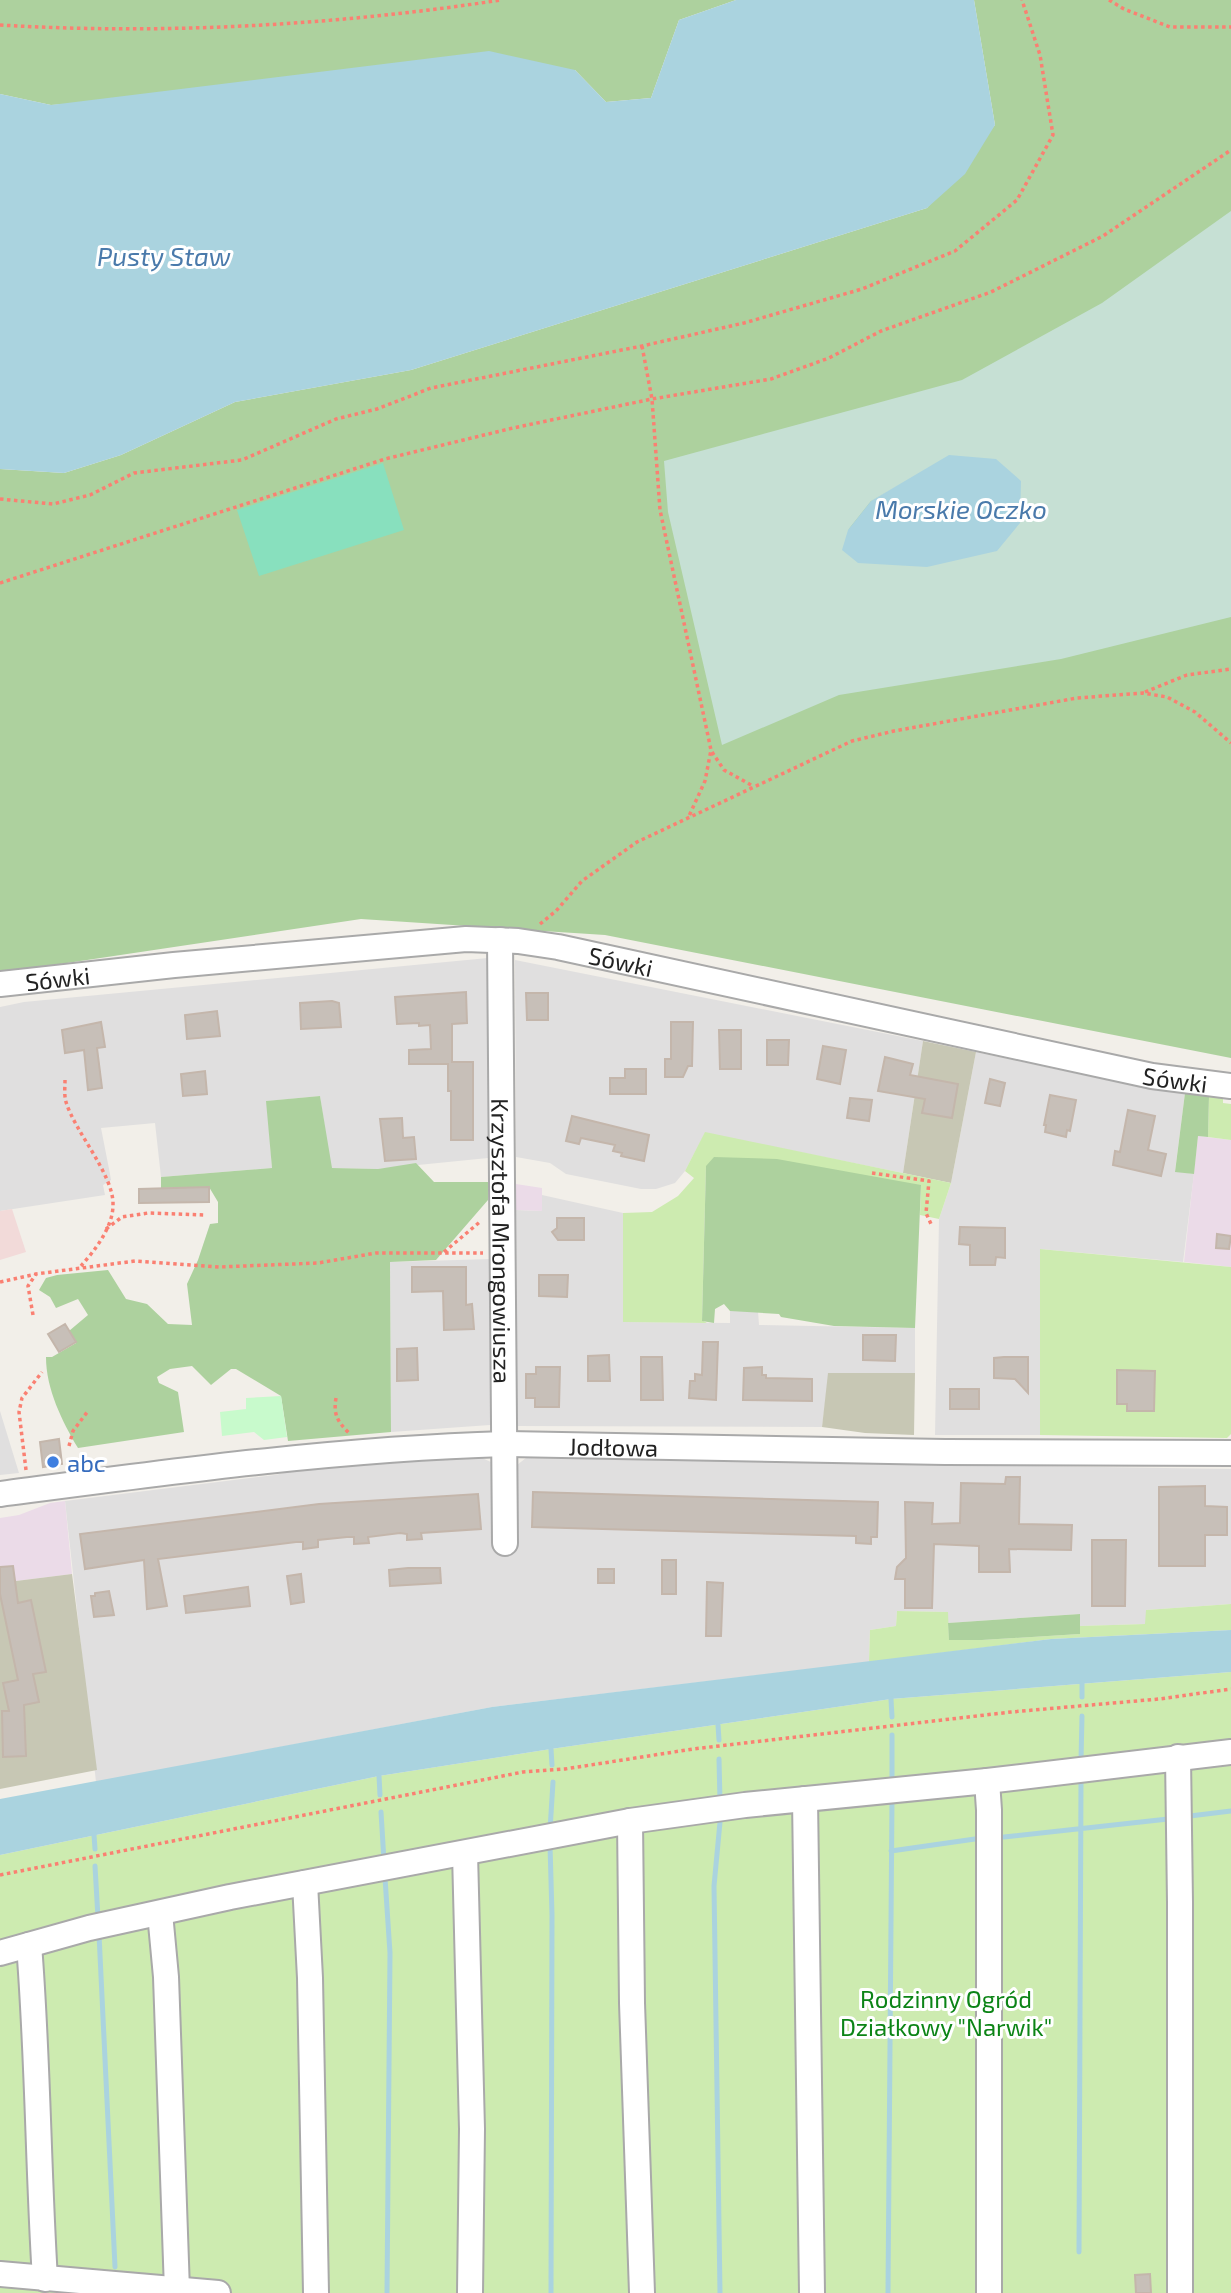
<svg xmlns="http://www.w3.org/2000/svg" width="1231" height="2293" font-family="'Exo 2',sans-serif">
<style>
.residential{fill:#e0dfdf}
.commercial{fill:#f2dad9}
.industrial{fill:#ebdbe8}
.construction{fill:#c7c7b4}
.grass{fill:#cdebb0}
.forest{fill:#add19e;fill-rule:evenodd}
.wetland{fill:#c6e0d4;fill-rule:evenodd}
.park{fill:#c8facc}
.pitch{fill:#88e0be}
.water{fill:#aad3df}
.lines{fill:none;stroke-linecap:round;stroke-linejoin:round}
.stream{stroke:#aad3df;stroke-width:5}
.building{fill:#c7bfb8;stroke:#c4b6ab;stroke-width:2}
.minor-casing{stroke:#a9a9a9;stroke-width:28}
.path{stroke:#fa8072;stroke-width:3.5;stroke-dasharray:3.5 3.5;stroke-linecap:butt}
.minor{stroke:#fff;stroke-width:24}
.shop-dot{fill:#3f7fe0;stroke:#fff;stroke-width:2.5}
.labels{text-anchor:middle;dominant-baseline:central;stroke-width:6;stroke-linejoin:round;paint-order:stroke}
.street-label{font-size:24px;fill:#222;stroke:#fff}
.shop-label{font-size:24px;fill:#366cbe;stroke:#fff;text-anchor:start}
.park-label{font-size:24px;fill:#0c8416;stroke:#fff}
.water-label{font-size:26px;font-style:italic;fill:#4a7aab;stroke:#fff}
</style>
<rect width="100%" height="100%" fill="#f2efe9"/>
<path class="residential" d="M488,958V1158L378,1169L331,1168L320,1096L267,1101L272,1168L161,1177L155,1123L101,1128L110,1174L111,1180L103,1185L105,1195L0,1211V1007L24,1002Z
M515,960L923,1041L903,1173L705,1133L685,1171L675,1183L656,1189H641L566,1174L550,1163L516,1157Z
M976,1052L1144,1088L1185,1093L1175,1171L1194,1174L1183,1262L1040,1249V1435H935L939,1219L951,1183Z
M542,1195L623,1213L624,1322L730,1323V1311H758L759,1325L915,1328V1373H829L822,1427L517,1426L516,1210L541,1211Z
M490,1259V1425L391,1432L390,1262Z
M0,1411L19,1473L0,1475Z
M480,1457L493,1463L517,1465L526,1458L1231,1469V1604L1146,1610V1624L1080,1626L1079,1614L948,1623V1612L897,1611L896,1626L870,1630L869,1662L492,1707L96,1782L65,1501L275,1475L302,1469Z"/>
<path class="commercial" d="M12,1209L26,1252L0,1260V1211Z"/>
<path class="industrial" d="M1198,1136L1231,1140V1267L1184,1262Z
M516,1184L542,1188V1211L516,1210Z
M65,1501L72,1574L0,1583V1518L19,1515L50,1503Z"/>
<path class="construction" d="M923,1041L976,1052L951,1183L903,1173Z
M828,1373H915L914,1435L865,1433L822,1427Z
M72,1574L97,1770L0,1789V1583Z"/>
<path class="grass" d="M1209,1096L1223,1098V1103L1231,1104V1140L1208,1137Z
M705,1132L951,1183L939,1219L920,1215L921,1186L706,1166L702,1320L707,1323L623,1322V1213L652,1212L678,1196L694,1178L685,1171Z
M1040,1249L1231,1267V1434L1227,1438L1040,1435Z
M1231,1604V1630L1051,1639L869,1662L870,1630L896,1626L897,1611L948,1612L949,1640H982L1080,1634V1626L1145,1624L1146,1610Z
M1231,1672V2293H0V1855L379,1776L551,1749L891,1699Z"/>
<path class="forest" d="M0,0H736L679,20L651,98L606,102L575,70L51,105L0,94Z
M974,0H1231V1058L605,935L361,919L0,973V469L64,473L121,455L235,402L411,370L927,208L995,125ZM949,455L996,460L871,501Z
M1185,1093L1209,1096L1208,1137L1198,1136L1194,1174L1175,1172Z
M320,1096L332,1168L378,1169L416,1163L434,1182H489L488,1200L436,1260L390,1262L391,1432L288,1441L281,1396L236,1369H231L211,1385L192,1366L170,1369L157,1377L159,1383L178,1392L184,1432L78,1448C62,1421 46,1389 46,1357H52L76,1343L69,1331L88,1315L78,1299L56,1308L50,1297L39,1290L46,1278L57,1275L108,1270L126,1299L147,1304L168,1324L192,1325L187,1284L198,1260L210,1224L218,1223V1202L209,1187L161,1188V1177L272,1168L266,1101Z
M714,1157L777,1159L921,1185L915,1328L834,1326L781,1317L779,1314L730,1311L724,1304L715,1309L714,1323L702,1321L706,1166Z
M1080,1614V1634L982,1640H949L948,1623Z"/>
<path class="wetland" d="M1231,211V617L1061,659L839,695L722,745L668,512L664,461L962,380L1102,303ZM901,484L848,530L871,501Z"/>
<path class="park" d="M281,1396L287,1437L264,1440L254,1432L222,1436L220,1412L246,1409V1398Z"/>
<path class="pitch" d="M383,463L404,530L259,576L237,510Z"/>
<path class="water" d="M736,0H974L995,125L965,174L927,208L411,370L235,402L121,455L64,473L0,469V94L51,105L489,51L575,70L606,102L651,98L679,20Z
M949,455L996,459L1021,481L1020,523L997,551L927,567L858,563L842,550L848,530L871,501Z
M1231,1630V1672L891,1699L551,1749L379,1776L0,1855V1799L492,1707L1051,1639Z"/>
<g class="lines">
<path class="stream" d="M1082,1683V1697
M891,1699L892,1717
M718,1725L719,1740
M551,1749L552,1765
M719,1759L720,1801
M1081,1760L1082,1716
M379,1776L380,1795
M892,1782V1735
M381,1812L384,1861
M1190,1816L1231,1811
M550,1830L553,1782
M94,1835L95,1849
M1004,1837L1168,1819
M550,1845L552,1915L551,2293
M891,1851L975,1839
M95,1866L98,1918
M385,1878L390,1953L387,2292
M99,1934L115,2267
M1079,2252L1081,1779
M720,2293L714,1886L720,1822
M888,2293L892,1799"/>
</g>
<path class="building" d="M466,992L467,1023L452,1024V1062H473V1140H451V1091H448V1064H409V1050L431,1049L430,1025L419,1026V1023L397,1024L395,997Z
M526,993H548V1020H527Z
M332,1001L339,1003L341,1027L301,1029L300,1003Z
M217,1011L220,1036L187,1039L185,1015Z
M101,1022L105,1047L97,1048L102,1088L88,1090L84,1050L65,1053L62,1030Z
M671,1022H693L692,1066H688L683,1077H665V1059H671Z
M719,1030H741V1069H720Z
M767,1040H789L788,1065H767Z
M823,1046L846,1050L840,1084L817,1079Z
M885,1057L913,1064L910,1075L958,1084L952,1118L922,1113L925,1099L878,1091Z
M625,1069H646V1094H610V1078H625Z
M205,1071L207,1094L183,1096L181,1074Z
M990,1079L1005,1083L1000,1106L985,1103Z
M1050,1095L1076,1100L1070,1131L1067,1130L1066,1137L1045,1132L1046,1125H1044Z
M850,1098L872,1100L869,1121L847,1118Z
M1128,1110L1155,1116L1148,1150L1166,1154L1161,1176L1113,1165L1115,1151L1120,1152Z
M572,1116L649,1135L644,1161L621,1156L622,1153L613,1151L615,1145L581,1138L579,1144L566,1141Z
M402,1118L403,1138L414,1137L416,1159L385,1161L380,1119Z
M209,1187V1202L139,1203V1189Z
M557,1218H584V1240H558L552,1232L557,1228Z
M960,1227L1005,1228V1258L996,1257L995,1265H970V1245L959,1244Z
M1217,1234L1231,1236L1229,1249L1216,1248Z
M412,1267H466V1305L472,1304L474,1329L444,1330L443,1291L412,1292Z
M539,1275H568L567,1297L539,1296Z
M65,1324L76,1342L59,1352L48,1334Z
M863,1335H896L895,1361L863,1360Z
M703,1342H718L716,1400L689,1398L690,1381H695V1374L702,1375Z
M417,1348L418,1380L397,1381V1349Z
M609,1355L610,1381H588V1356Z
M641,1357H662L663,1400H641Z
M1004,1357H1028V1393L1015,1379L994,1378V1358Z
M536,1367H560L559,1407H535V1398H526V1374H536Z
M762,1367V1375H766V1378L812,1379V1401L743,1400L744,1368Z
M1117,1370L1155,1371L1154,1411H1127V1404H1117Z
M950,1389H979V1409H950Z
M59,1439L62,1464L43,1467L40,1442Z
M1006,1477H1020L1019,1524L1072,1525L1071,1550L1009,1549L1010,1572H979V1546L934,1544L932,1608H905V1579H895L897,1567L906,1558L905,1502L933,1503L932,1524L960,1523L961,1483L1005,1484Z
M1205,1486V1506L1227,1507V1535H1205V1566H1159V1487Z
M533,1492L878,1502L877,1537H871V1544L856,1543V1536L532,1527Z
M478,1494L481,1529L421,1533L422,1539L407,1540V1534L400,1533L368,1537L369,1543L354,1544V1537H347L318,1540V1547L303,1549V1542H296L158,1559L167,1606L147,1609L144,1560L85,1569L80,1534L319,1504Z
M1092,1540H1126L1125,1606H1092Z
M662,1560H676V1594H662Z
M13,1566L18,1603L31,1600L46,1672L33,1674L39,1702L24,1705L26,1756L3,1757L2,1711H9L3,1683L18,1680L0,1594V1567Z
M408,1568H440L441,1583L390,1586L389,1570Z
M598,1569H614V1583H598Z
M301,1574L304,1602L291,1604L287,1576Z
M707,1582L723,1583L721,1636H706Z
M248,1587L250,1606L186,1613L184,1596Z
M109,1591L114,1615L94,1617L91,1596H95V1593Z
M1150,2274L1151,2293H1136L1135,2275Z"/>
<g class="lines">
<g class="minor-casing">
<g id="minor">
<path id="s1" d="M500,940L505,1543"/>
<path id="s2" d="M0,984L174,965L466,939L518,941L558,947L1152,1076L1231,1086"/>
<path id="s3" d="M0,1494C168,1472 335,1449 505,1444L945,1452L1231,1453"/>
<path d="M1178,1757L1180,1902V2293"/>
<path d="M987,1781L989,1810V2293"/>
<path d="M805,1799L812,2293"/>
<path d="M630,1821L632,2003L642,2293"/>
<path d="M465,1853L472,2129L470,2293"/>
<path d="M305,1883L310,1978L316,2293"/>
<path d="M160,1913L166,1977L177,2290"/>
<path d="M29,1945C38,2056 38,2168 45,2279"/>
<path d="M0,1953L89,1928L230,1897L630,1821L745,1805L987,1781L1231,1752"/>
<path d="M0,2274L218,2293"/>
</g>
</g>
<path class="path" d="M1109,0L1124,9L1170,27H1231
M0,25C165,35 338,25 501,0
M642,346L652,399L660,510L711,750L705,781L689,816
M0,499L53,504L90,495L134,473L242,460L336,419L377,409L431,388L642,346L744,323L862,289L955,251L1017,200L1053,135L1040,55L1022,0
M0,583L385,459L513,428L652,399L771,379L829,358L881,331L991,292L1103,236L1231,150
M1145,692L1187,675L1231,669
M712,752L724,770L753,786
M540,924L556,911L582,881L637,842L852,741L894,731L1077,698L1143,693L1167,697L1195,712L1231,743
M65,1080C65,1087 64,1095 66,1102C75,1132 114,1175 113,1205C113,1227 95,1250 81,1266
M872,1173L929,1181L926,1213L931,1224
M106,1229L122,1217L148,1213L205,1215
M444,1252L481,1221
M0,1282L36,1274
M33,1315L28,1286L36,1274L135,1261L219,1267L318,1263L376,1253H483
M336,1398C333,1415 338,1422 349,1433
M69,1446L73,1431L88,1411
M26,1470L19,1412L22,1398L42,1372
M0,1875L523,1772L565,1769L693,1749L1011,1712L1159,1699L1231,1689"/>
<use href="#minor" class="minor"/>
</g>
<circle class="shop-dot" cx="53" cy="1462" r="7"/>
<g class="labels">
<g class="street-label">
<text stroke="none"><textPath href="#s2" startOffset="625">Sówki</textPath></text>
<text stroke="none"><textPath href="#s2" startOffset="58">Sówki</textPath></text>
<text stroke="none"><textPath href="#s2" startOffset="1192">Sówki</textPath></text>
<text stroke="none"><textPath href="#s1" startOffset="301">Krzysztofa Mrongowiusza</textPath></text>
<text stroke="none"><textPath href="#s3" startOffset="616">Jodłowa</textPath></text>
</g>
<g class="shop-label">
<text x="67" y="1462">abc</text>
</g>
<g class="park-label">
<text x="946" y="1998">Rodzinny Ogród<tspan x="946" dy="28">Działkowy "Narwik"</tspan></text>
</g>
<g class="water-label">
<text x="164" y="255">Pusty Staw</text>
<text x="961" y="508">Morskie Oczko</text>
</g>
</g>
</svg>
